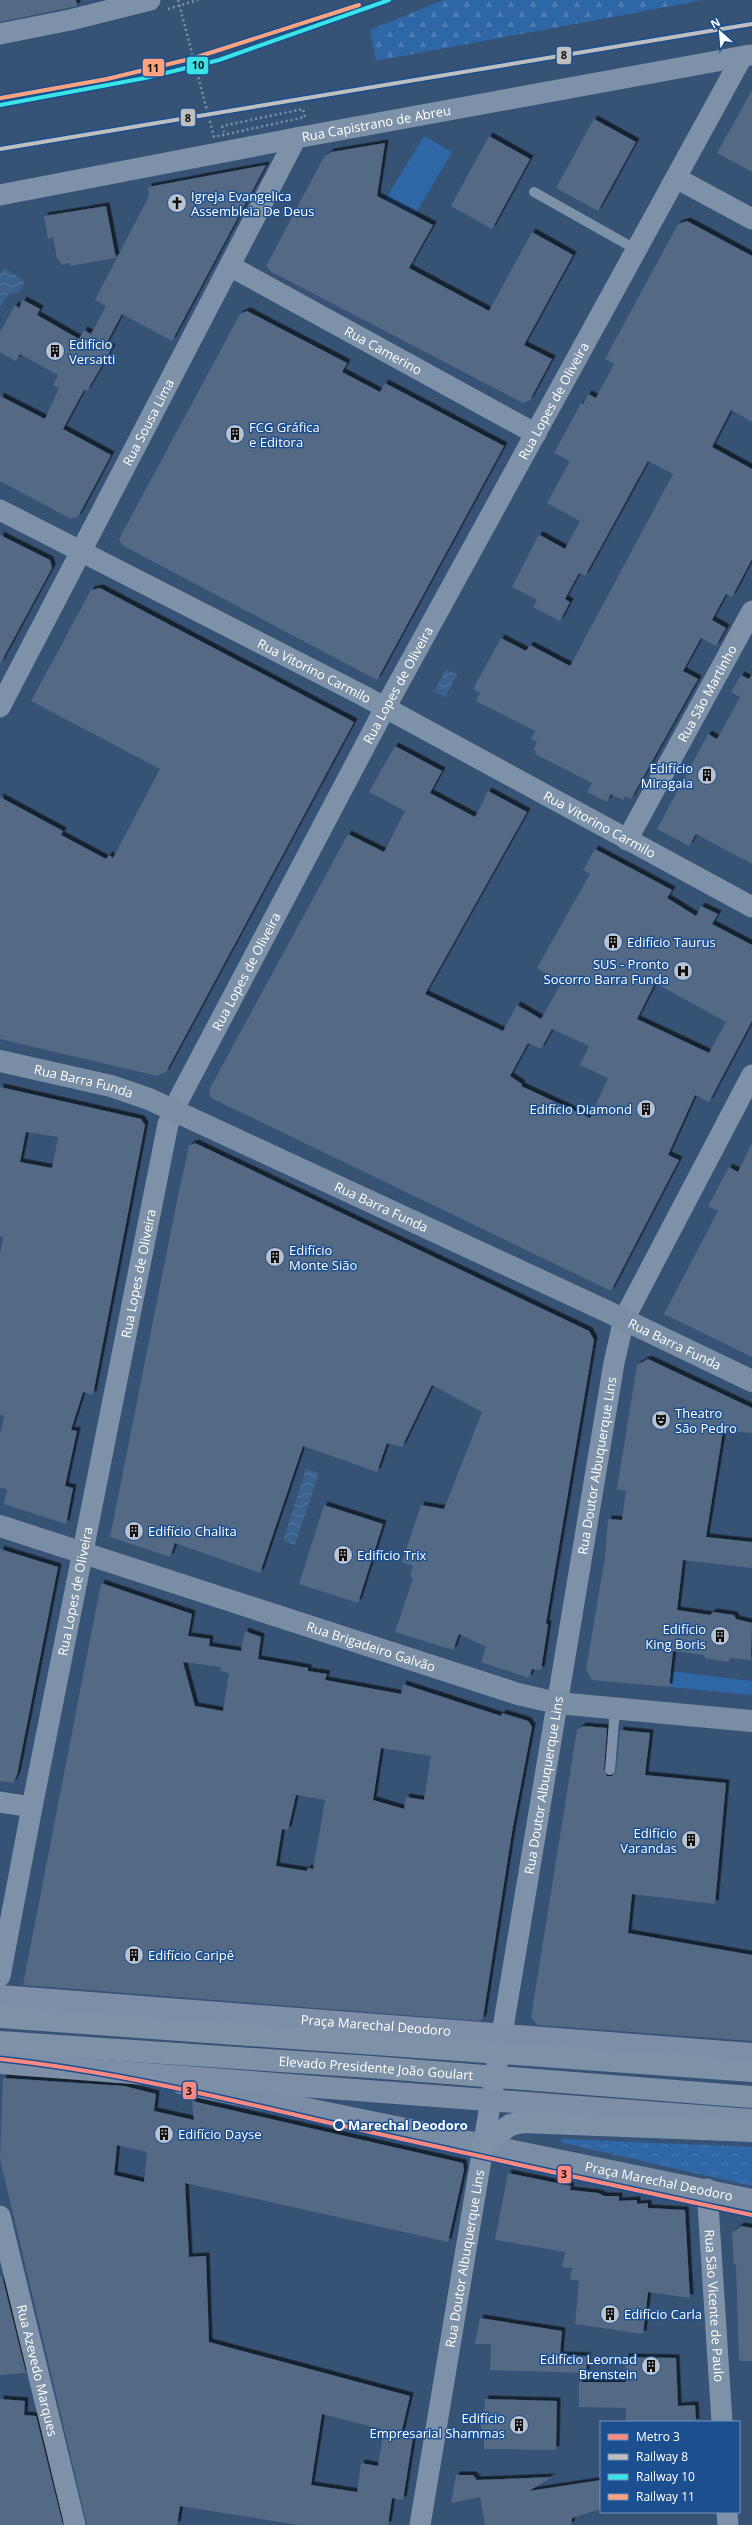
<svg xmlns="http://www.w3.org/2000/svg" width="752" height="2525" font-family="'Open Sans',sans-serif">
<style>
.forest{fill:url(#forest-firs)}
.park{fill:url(#park-crowns)}
.garden{fill:#2f66a5}
.water{fill:url(#water-waves)}
.building{fill:#526984;fill-rule:evenodd;filter:url(#shadow)}
.lines{fill:none;stroke-linecap:round;stroke-linejoin:round}
.path{stroke:#7d92a8;stroke-width:2.5;stroke-dasharray:2 3;stroke-linecap:butt}
.lane{stroke:#7d92a8;stroke-width:10}
.street{stroke:#7d92a8;stroke-width:21}
.secondary{stroke:#798da4;stroke-width:22}
.primary{stroke:#7d8ea7;stroke-width:22}
.highway{stroke:#7e92a7;stroke-width:22}
.path-bridge{stroke:#7d92a8;stroke-width:2.5;stroke-dasharray:2 3;stroke-linecap:butt}
.highway-bridge{stroke:#7e92a7;stroke-width:22}
.rail-1-casing{stroke:#1b4f8f;stroke-width:7}
.rail-2-casing{stroke:#1b4f8f;stroke-width:7}
.rail-3-casing{stroke:#1b4f8f;stroke-width:7}
.rail-1{stroke:#bfbfbf;stroke-width:4}
.rail-2{stroke:#3ae3e6;stroke-width:4}
.rail-3{stroke:#ffa280;stroke-width:4}
.metro-1-casing{stroke:#1b4f8f;stroke-width:7}
.metro-1{stroke:#ff8880;stroke-width:4}
.stop-dot{fill:#1b4f8f;stroke:#fff;stroke-width:2}
.labels{text-anchor:middle;dominant-baseline:central;stroke-width:3;stroke-linejoin:round;paint-order:stroke}
.street-label{font-size:13px;fill:#fff;stroke:#1b4f8f}
.poi-label{font-size:13px;fill:#fff;stroke:#1b4f8f;text-anchor:start}
.stop-label{font-size:13px;font-weight:bold;fill:#fff;stroke:#1b4f8f;text-anchor:start}
.line-badge{stroke:#1b4f8f;stroke-width:1.5}
.pale-badge-label{font-size:11px;text-anchor:middle;font-weight:bold;fill:#111}
</style>
<defs>
<pattern id="forest-firs" width="22" height="20" patternUnits="userSpaceOnUse"><rect width="22" height="20" fill="#2f66a5"/><path d="M5 1l3.5 6h-7zM16 11l3.5 6h-7z" fill="#4e7db2"/></pattern>
<pattern id="park-crowns" width="20" height="18" patternUnits="userSpaceOnUse"><rect width="20" height="18" fill="#2f66a5"/><path d="M2 6a3 3 0 1 1 6 0M12 15a3 3 0 1 1 6 0" fill="none" stroke="#4e7db2"/></pattern>
<pattern id="water-waves" width="16" height="10" patternUnits="userSpaceOnUse"><rect width="16" height="10" fill="#3b618d"/><path d="M0 5q4-4 8 0t8 0" fill="none" stroke="#58799e"/></pattern>
<filter id="shadow"><feDropShadow dx="3.5" dy="-3.5" stdDeviation="0" flood-color="#0009"/></filter>
</defs>
<rect width="100%" height="100%" fill="#365274"/>
<path class="forest" d="M443,0H703L376,61L370,30Z"/>
<path class="park" d="M563,2139L752,2147V2186L563,2143L560,2140Z"/>
<path class="garden" d="M424,136L452,152L415,215L385,200Z
M670,1671L752,1681V1695L669,1687Z"/>
<path class="water" d="M4,268L25,281L18,293H10L0,306V275Z
M446,669L457,675L445,697L434,691Z
M306,1469L319,1473L295,1545L283,1541Z"/>
<path class="building" d="M0,0H76L77,6L0,22Z
M752,90V172L717,153Z
M594,119L636,142L598,211L556,188Z
M489,136L530,159L492,229L451,206Z
M385,143L377,196L433,225L409,268L489,311L532,232L573,255L524,345L552,359L530,400L523,403L272,272L266,266L324,157L331,152Z
M266,165L172,341L122,314L106,344L112,348L87,391L84,390L63,429L111,455L78,517L71,519L0,481V396L45,419L59,388L53,385L58,375L20,354L16,361L0,352V332L15,305L19,308L23,300L40,309L37,315L79,339L84,330L91,334L106,306L95,300L149,196L148,187Z
M106,206L116,258L70,266L69,263L62,265L57,258L53,237L48,239L44,216Z
M687,221L752,256V422L731,410L712,447L752,469V559L732,597L726,594L712,620L726,628L716,646L701,638L683,671L698,679L631,799L625,796L623,800L611,794L607,802L587,792L592,783L535,754L536,751L533,750L537,742L531,739L535,731L476,701L480,693L473,689L501,638L526,651L530,645L570,666L673,474L648,461L585,576L579,573L565,599L570,602L560,621L533,607L537,600L512,587L538,536L540,535L565,549L580,521L547,503L570,461L554,453L581,403L583,404L588,394L596,398L614,364L605,359L678,224Z
M247,311L347,363L342,372L380,392L385,383L504,446L377,680L122,545L119,539L240,314Z
M0,535L50,560L52,568L0,664Z
M100,588L354,722L166,1072L157,1076L0,1039V797L63,831L61,835L106,859L109,855L113,858L160,769L31,701L91,590Z
M752,674V864L696,834L689,846L657,829L708,734L717,739L740,697L731,692L741,675L749,679Z
M395,746L442,771L430,793L475,817L488,791L527,812L425,994L503,1031L517,1005L541,1019L562,982L537,968L590,874L583,870L595,849L672,890L667,898L696,916L701,906L718,914L712,924L752,945V1021L709,1102L695,1095L668,1155L679,1160L611,1291L211,1098L209,1090L348,834L384,852L405,811L369,792ZM655,983L726,1022L709,1053L637,1019ZM552,1029L589,1046L580,1065L608,1078L590,1118L521,1086L522,1084L510,1076L528,1043L541,1049Z
M0,1087L141,1119L145,1125L93,1395L83,1392L71,1430L77,1431L65,1486L73,1488L66,1524L4,1504L7,1489L0,1488V1435L4,1416L0,1415V1254L3,1237L0,1236ZM26,1132L58,1137L52,1168L20,1162Z
M195,1143L589,1331L594,1340L546,1623L548,1625L541,1670L532,1669L529,1678L481,1662L486,1647L459,1634L453,1650L395,1632L413,1578L410,1576L413,1566L402,1562L421,1505L444,1509L482,1412L432,1385L402,1447L387,1443L377,1472L303,1446L260,1573L175,1543L170,1557L110,1537L178,1196L189,1146Z
M752,1143V1357L664,1314L718,1211L708,1206L729,1167L738,1172Z
M648,1359L752,1408V1433L723,1431L706,1537L752,1542V1568L683,1560L677,1610L710,1615L713,1612L734,1615L736,1619L752,1623L751,1660L731,1658L728,1662L705,1658L704,1655L673,1651L669,1687L592,1680L586,1670L605,1557L608,1519L622,1520L626,1491L617,1489L637,1365Z
M324,1505L383,1524L358,1603L299,1584Z
M0,1549L58,1567L17,1775L13,1783L0,1781Z
M101,1583L192,1614L188,1636L210,1639L209,1646L241,1651L245,1631L261,1637L258,1659L308,1668V1671L327,1674L325,1680L401,1694L403,1684L501,1716L502,1713L528,1721L532,1727L512,1832L483,2018L480,2021L23,1985ZM183,1662L221,1667L220,1671L229,1673L223,1711L195,1706ZM381,1748L431,1756L424,1800L406,1797L404,1809L373,1800ZM296,1795L325,1800L313,1869L307,1868V1871L276,1866L282,1829L288,1830Z
M583,1726L607,1728L604,1769L607,1776H612L616,1771L620,1730L650,1733L645,1775L726,1783L715,1904L632,1894L628,1933L752,1955V2041L537,2025L531,2017L577,1730Z
M3,2078L124,2086L156,2094L154,2111L194,2120L192,2101L463,2163L464,2170L448,2242L185,2183L189,2257L206,2256L209,2342L410,2396L401,2434L413,2437L403,2500L392,2498L388,2525H298L180,2506L177,2525H87L0,2159ZM117,2145L147,2152L144,2182L114,2175ZM322,2414L384,2430L378,2466L361,2463L357,2492L311,2485Z
M508,2173L571,2186L570,2190L598,2193L604,2196H619V2201L637,2200V2204L648,2203V2208L685,2210L690,2298L648,2292L643,2334L575,2324L579,2281L570,2279L572,2268L562,2267L565,2252L495,2240Z
M741,2226L752,2228V2361H739L736,2264L734,2265L732,2233Z
M0,2276H2L26,2373L0,2375Z
M480,2318L562,2331L560,2355L587,2356L586,2373L490,2370L491,2344H475Z
M625,2357L676,2358L678,2406L695,2405L696,2422H626V2408L579,2407V2382H626Z
M0,2399L25,2401L24,2415L36,2416L63,2525H0Z
M485,2399L557,2401L556,2450L484,2449V2435L480,2424L484,2413Z
M456,2475H473L477,2480L552,2477L529,2491L601,2480V2509L572,2518L571,2525H485L480,2497L451,2503Z"/>
<g class="lines">
<path class="path" d="M168,9L198,0
M222,126L224,132"/>
<path class="lane" d="M534,192L637,250
M610,1770L615,1709"/>
<g class="street">
<path d="M0,34L70,20L150,0"/>
<path d="M676,178L752,219"/>
<path id="s1" d="M0,195L296,138L750,55"/>
<path id="s2" d="M230,266L536,434"/>
<path id="s3" d="M0,510L362,695L752,907"/>
<path id="s4" d="M0,707L296,138"/>
<path id="s5" d="M627,840L752,611"/>
<path d="M0,1802L32,1807"/>
<path id="s6" d="M0,1976L32,1807L168,1124L180,1097L385,708L742,57"/>
<path id="s7" d="M707,2189L722,2422"/>
<path id="s8" d="M0,2216L75,2525"/>
<path d="M727,2512L728,2525"/>
<path id="s9" d="M420,2525L614,1363L624,1319L752,1075"/>
</g>
<g class="secondary">
<path id="s10" d="M0,1061L111,1086L149,1099L602,1309L752,1381"/>
<path id="s11" d="M0,1526L518,1694L557,1703L752,1721"/>
<path id="s12" d="M181,2083L752,2200"/>
</g>
<g class="primary">
<path id="s13" d="M0,1996L752,2054"/>
<path d="M0,2063L752,2120"/>
</g>
<path class="highway" d="M483,2145L510,2125L522,2122L752,2131"/>
<path class="path-bridge" d="M178,0L214,137L305,117L303,109L222,126"/>
<g class="highway-bridge">
<path d="M0,2017L752,2071"/>
<path id="s14" d="M0,2042L371,2067L752,2097"/>
</g>
<g class="rail-1-casing">
<path id="rail-1" d="M0,149L752,24"/>
</g>
<g class="rail-2-casing">
<path id="rail-2" d="M0,105L145,78L219,60L389,0"/>
</g>
<g class="rail-3-casing">
<path id="rail-3" d="M1,98L107,79L194,58L359,5"/>
</g>
<use href="#rail-1" class="rail-1"/>
<use href="#rail-2" class="rail-2"/>
<use href="#rail-3" class="rail-3"/>
<g class="metro-1-casing">
<path id="metro-1" d="M0,2059C120,2072 235,2101 352,2128C485,2158 619,2186 752,2215"/>
</g>
<use href="#metro-1" class="metro-1"/>
</g>
<defs>
<g id="church-disc" transform="scale(1)"><circle r="9.5" fill="#b9c2ce" stroke="#1b4f8f"/><path d="M-1.2-6h2.4v3.5h3.3v2.4h-3.3V6h-2.4V-.1h-3.3v-2.4h3.3Z" fill="#111"/></g>
<g id="building-disc" transform="scale(1)"><circle r="9.5" fill="#b9c2ce" stroke="#1b4f8f"/><path d="M-4-6H4V6H1V3H-1V6H-4ZM-2.5-4.3h1.7v1.8h-1.7ZM.8-4.3h1.7v1.8H.8ZM-2.5-1h1.7V.8h-1.7ZM.8-1h1.7V.8H.8Z" fill="#111"/></g>
<g id="hospital-disc" transform="scale(1)"><circle r="9.5" fill="#b9c2ce" stroke="#1b4f8f"/><path d="M-5-5h3v3.5h4V-5h3V5h-3V1.5h-4V5h-3Z" fill="#111"/></g>
<g id="theatre-disc" transform="scale(1)"><circle r="9.5" fill="#b9c2ce" stroke="#1b4f8f"/><path d="M-5-5.5Q0-4 5-5.5V0Q5 5 0 6Q-5 5-5 0ZM-3.3-2.5H-1v1.5H-3.3ZM1-2.5H3.3v1.5H1ZM-2.8 1Q0 5.5 2.8 1Z" fill="#111"/></g>
</defs>
<g fill-rule="evenodd">
<use href="#church-disc" x="177" y="203"/>
<use href="#building-disc" x="55" y="351"/>
<use href="#building-disc" x="235" y="434"/>
<use href="#building-disc" x="707" y="775"/>
<use href="#building-disc" x="613" y="942"/>
<use href="#hospital-disc" x="683" y="971"/>
<use href="#building-disc" x="646" y="1109"/>
<use href="#building-disc" x="275" y="1257"/>
<use href="#theatre-disc" x="661" y="1420"/>
<use href="#building-disc" x="134" y="1531"/>
<use href="#building-disc" x="343" y="1555"/>
<use href="#building-disc" x="720" y="1636"/>
<use href="#building-disc" x="691" y="1840"/>
<use href="#building-disc" x="134" y="1955"/>
<use href="#building-disc" x="164" y="2134"/>
<use href="#building-disc" x="610" y="2314"/>
<use href="#building-disc" x="651" y="2366"/>
<use href="#building-disc" x="519" y="2425"/>
</g>
<circle class="stop-dot" cx="339" cy="2125" r="5"/>
<g class="labels">
<g class="street-label">
<text stroke="none"><textPath href="#s1" startOffset="383">Rua Capistrano de Abreu</textPath></text>
<text stroke="none"><textPath href="#s2" startOffset="175">Rua Camerino</textPath></text>
<text stroke="none"><textPath href="#s6" startOffset="1688">Rua Lopes de Oliveira</textPath></text>
<text stroke="none"><textPath href="#s4" startOffset="321">Rua Sousa Lima</textPath></text>
<text stroke="none"><textPath href="#s3" startOffset="353">Rua Vitorino Carmilo</textPath></text>
<text stroke="none"><textPath href="#s6" startOffset="1364">Rua Lopes de Oliveira</textPath></text>
<text stroke="none"><textPath href="#s5" startOffset="167">Rua São Martinho</textPath></text>
<text stroke="none"><textPath href="#s3" startOffset="677">Rua Vitorino Carmilo</textPath></text>
<text stroke="none"><textPath href="#s6" startOffset="1040">Rua Lopes de Oliveira</textPath></text>
<text stroke="none"><textPath href="#s10" startOffset="86">Rua Barra Funda</textPath></text>
<text stroke="none"><textPath href="#s10" startOffset="410">Rua Barra Funda</textPath></text>
<text stroke="none"><textPath href="#s6" startOffset="716">Rua Lopes de Oliveira</textPath></text>
<text stroke="none"><textPath href="#s10" startOffset="734">Rua Barra Funda</textPath></text>
<text stroke="none"><textPath href="#s9" startOffset="1074">Rua Doutor Albuquerque Lins</textPath></text>
<text stroke="none"><textPath href="#s6" startOffset="392">Rua Lopes de Oliveira</textPath></text>
<text stroke="none"><textPath href="#s11" startOffset="390">Rua Brigadeiro Galvão</textPath></text>
<text stroke="none"><textPath href="#s9" startOffset="750">Rua Doutor Albuquerque Lins</textPath></text>
<text stroke="none"><textPath href="#s13" startOffset="377">Praça Marechal Deodoro</textPath></text>
<text stroke="none"><textPath href="#s14" startOffset="377">Elevado Presidente João Goulart</textPath></text>
<text stroke="none"><textPath href="#s12" startOffset="488">Praça Marechal Deodoro</textPath></text>
<text stroke="none"><textPath href="#s9" startOffset="270">Rua Doutor Albuquerque Lins</textPath></text>
<text stroke="none"><textPath href="#s7" startOffset="117">Rua São Vicente de Paulo</textPath></text>
<text stroke="none"><textPath href="#s8" startOffset="159">Rua Azevedo Marques</textPath></text>
</g>
<g class="poi-label">
<text x="191" y="196">Igreja Evangelica<tspan x="191" dy="15">Assembleia De Deus</tspan></text>
<text x="69" y="344">Edifício<tspan x="69" dy="15">Versatti</tspan></text>
<text x="249" y="427">FCG Gráfica<tspan x="249" dy="15">e Editora</tspan></text>
<text x="693" y="768" text-anchor="end">Edifício<tspan x="693" dy="15">Miragaia</tspan></text>
<text x="627" y="942">Edifício Taurus</text>
<text x="669" y="964" text-anchor="end">SUS - Pronto<tspan x="669" dy="15">Socorro Barra Funda</tspan></text>
<text x="632" y="1109" text-anchor="end">Edifício Diamond</text>
<text x="289" y="1250">Edifício<tspan x="289" dy="15">Monte Sião</tspan></text>
<text x="675" y="1413">Theatro<tspan x="675" dy="15">São Pedro</tspan></text>
<text x="148" y="1531">Edifício Chalita</text>
<text x="357" y="1555">Edifício Trix</text>
<text x="706" y="1629" text-anchor="end">Edifício<tspan x="706" dy="15">King Boris</tspan></text>
<text x="677" y="1833" text-anchor="end">Edifício<tspan x="677" dy="15">Varandas</tspan></text>
<text x="148" y="1955">Edifício Caripê</text>
<text x="178" y="2134">Edifício Dayse</text>
<text x="624" y="2314">Edifício Carla</text>
<text x="637" y="2359" text-anchor="end">Edifício Leornad<tspan x="637" dy="15">Brenstein</tspan></text>
<text x="505" y="2418" text-anchor="end">Edifício<tspan x="505" dy="15">Empresarial Shammas</tspan></text>
</g>
<g class="stop-label">
<text x="348" y="2125">Marechal Deodoro</text>
</g>
</g>
<g class="line-badge">
<rect x="556" y="46" width="16" height="19" rx="4" fill="#bfbfbf"/>
<rect x="186" y="56" width="23" height="19" rx="4" fill="#3ae3e6"/>
<rect x="142" y="58" width="23" height="19" rx="4" fill="#ffa280"/>
<rect x="180" y="108" width="16" height="19" rx="4" fill="#bfbfbf"/>
<rect x="182" y="2081" width="15" height="19" rx="4" fill="#ff8880"/>
<rect x="557" y="2165" width="15" height="19" rx="4" fill="#ff8880"/>
</g>
<g class="pale-badge-label">
<text x="564" y="59">8</text>
<text x="198" y="69">10</text>
<text x="153" y="72">11</text>
<text x="188" y="122">8</text>
<text x="189" y="2095">3</text>
<text x="564" y="2178">3</text>
</g>
<rect x="600" y="2421" width="140" height="92" fill="#1b4f8f" stroke="#7695bc"/>
<rect x="608" y="2434" width="20" height="6" fill="#ff8880" stroke="#7695bc"/>
<text x="636" y="2441" font-size="12" fill="#ffffff">Metro 3</text>
<rect x="608" y="2454" width="20" height="6" fill="#bfbfbf" stroke="#7695bc"/>
<text x="636" y="2461" font-size="12" fill="#ffffff">Railway 8</text>
<rect x="608" y="2474" width="20" height="6" fill="#3ae3e6" stroke="#7695bc"/>
<text x="636" y="2481" font-size="12" fill="#ffffff">Railway 10</text>
<rect x="608" y="2494" width="20" height="6" fill="#ffa280" stroke="#7695bc"/>
<text x="636" y="2501" font-size="12" fill="#ffffff">Railway 11</text>
<g transform="translate(720 32) rotate(333)" stroke="#1b4f8f" stroke-width="3" paint-order="stroke">
<path d="M0-3L7 15L0 10L-7 15Z" fill="#ffffff"/>
<text y="-6" font-size="11" font-weight="bold" text-anchor="middle" fill="#ffffff">N</text>
</g>
</svg>
